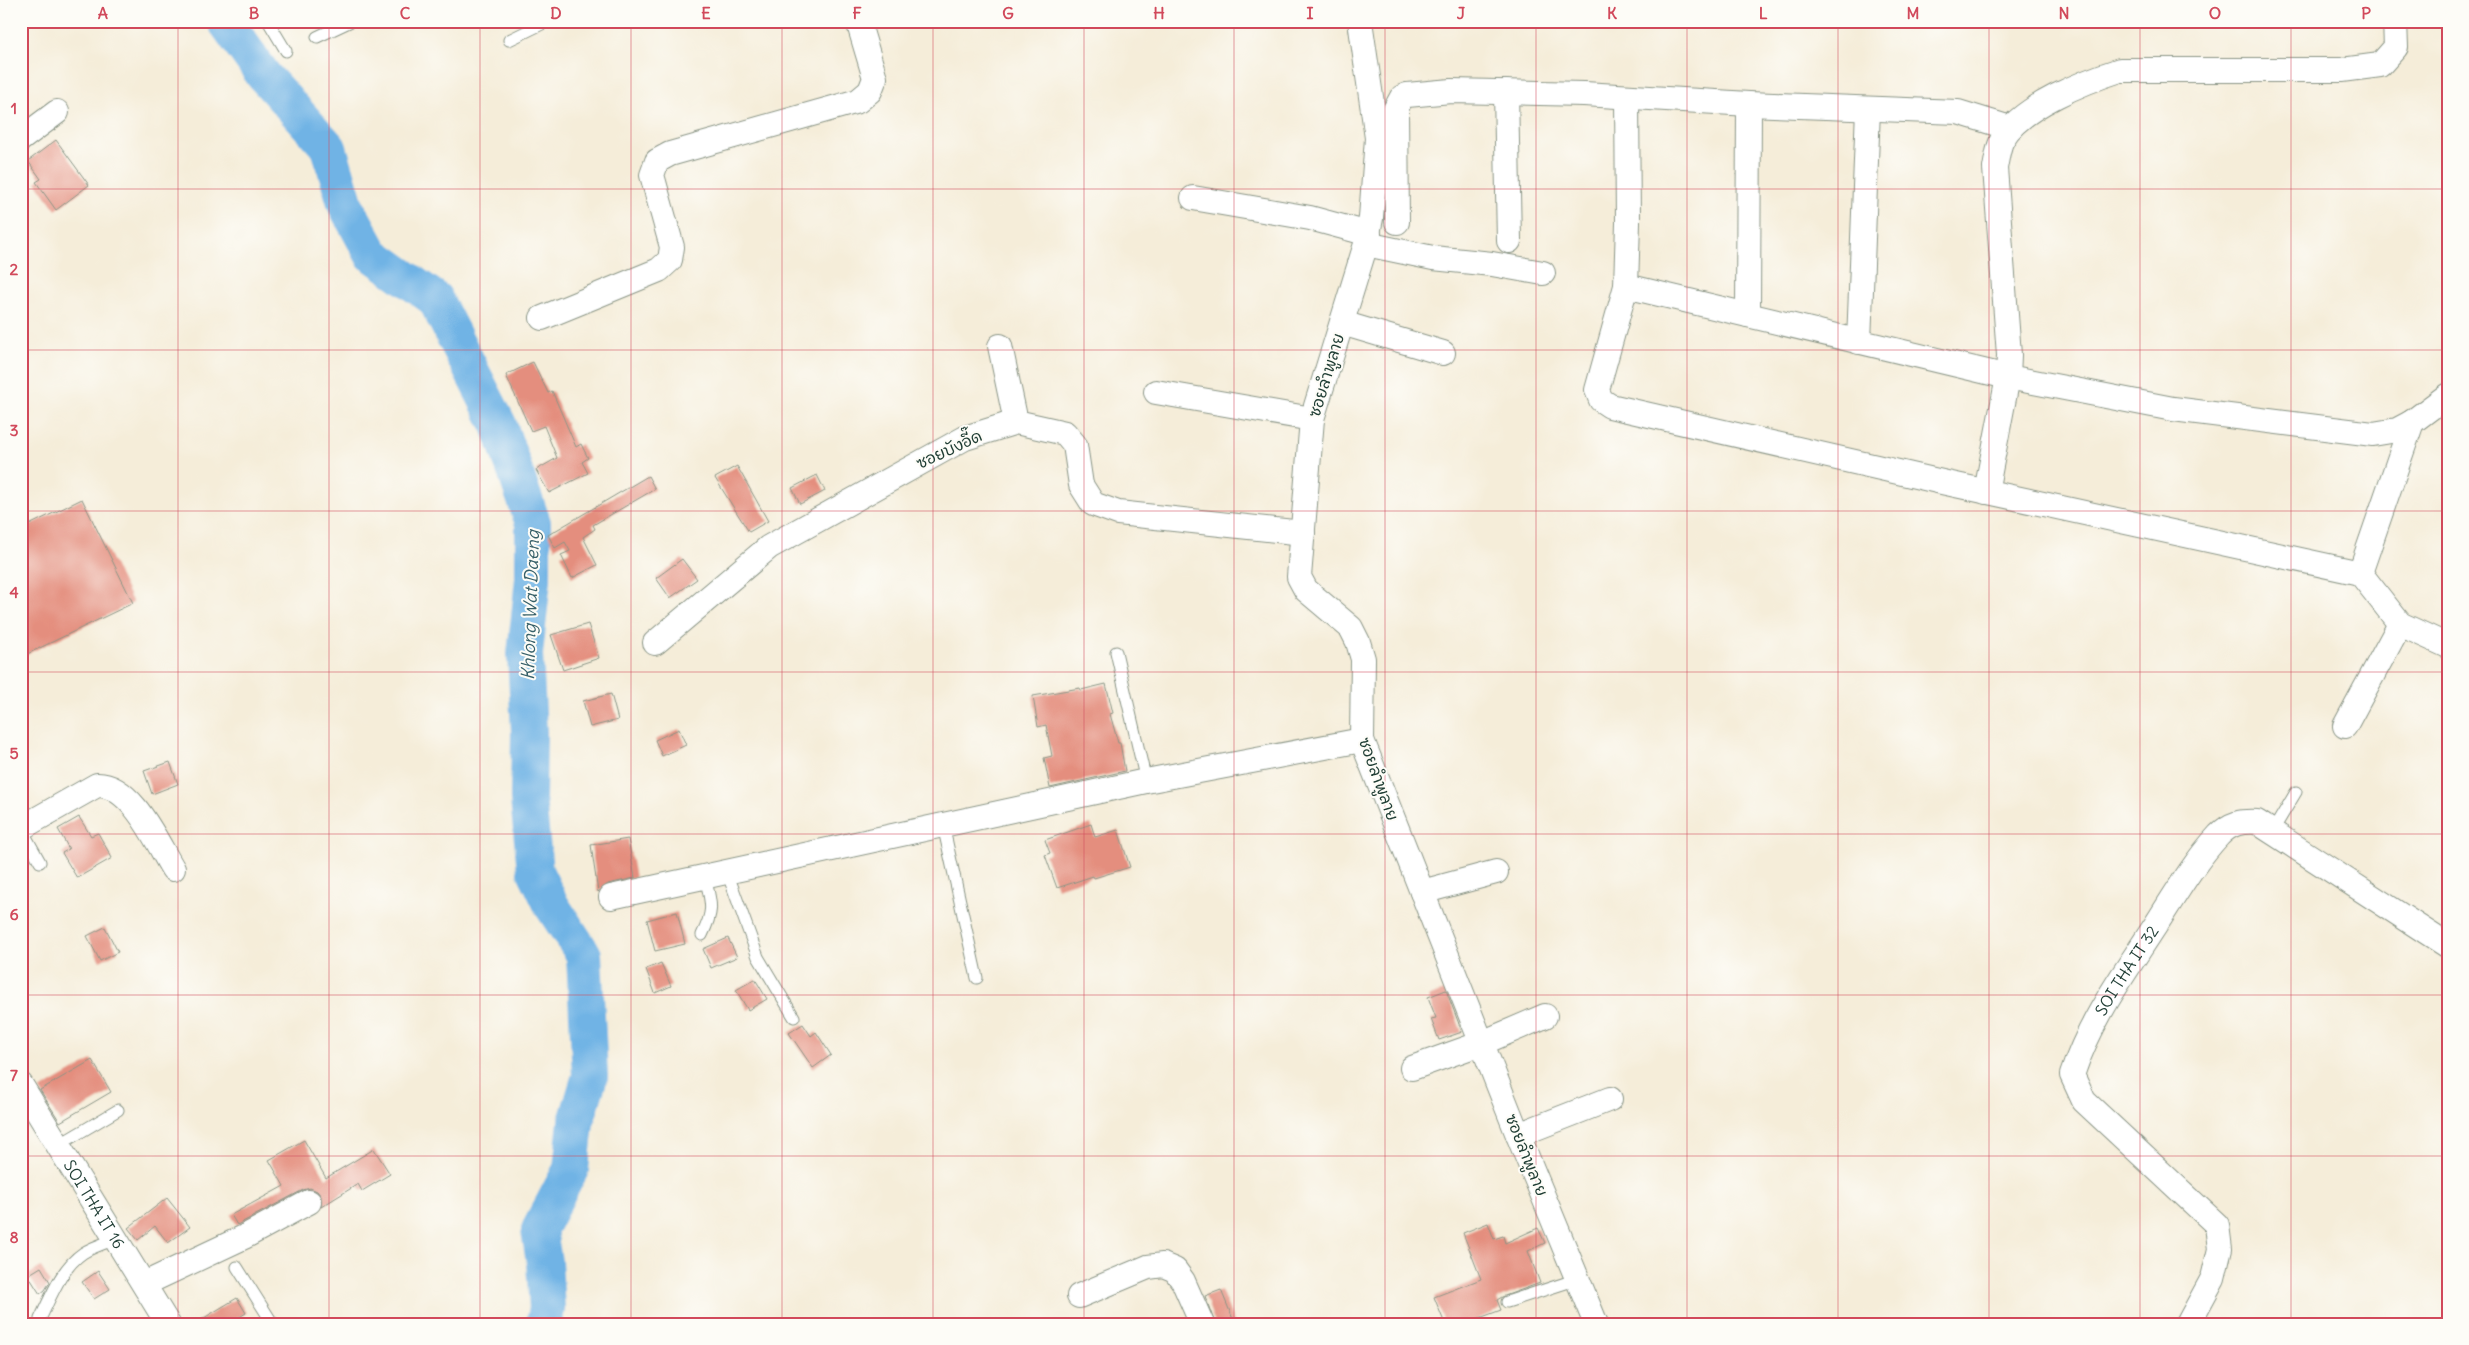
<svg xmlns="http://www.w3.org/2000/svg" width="2469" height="1345" font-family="Delius,'Playpen Sans Thai',sans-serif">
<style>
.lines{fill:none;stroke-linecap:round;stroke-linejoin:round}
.river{stroke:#6fb3e5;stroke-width:36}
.building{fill:#e48e7e}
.service-casing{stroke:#8a9586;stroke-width:13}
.minor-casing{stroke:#8a9586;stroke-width:26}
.service{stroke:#fff;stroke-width:11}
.minor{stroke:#fff;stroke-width:24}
.grid{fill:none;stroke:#d1495b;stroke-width:1;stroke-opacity:0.55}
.labels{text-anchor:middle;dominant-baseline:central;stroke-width:4;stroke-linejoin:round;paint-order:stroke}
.street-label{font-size:16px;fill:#1f3d34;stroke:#fdfcf7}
.water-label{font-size:18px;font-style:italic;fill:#376069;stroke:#fdfcf7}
.neatline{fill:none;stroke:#d1495b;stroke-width:2}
.grid-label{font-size:16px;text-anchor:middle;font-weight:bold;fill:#d1495b}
</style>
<rect width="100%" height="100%" fill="#fdfcf7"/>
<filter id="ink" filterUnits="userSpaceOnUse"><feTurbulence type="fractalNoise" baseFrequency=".02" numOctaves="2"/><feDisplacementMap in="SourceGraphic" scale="10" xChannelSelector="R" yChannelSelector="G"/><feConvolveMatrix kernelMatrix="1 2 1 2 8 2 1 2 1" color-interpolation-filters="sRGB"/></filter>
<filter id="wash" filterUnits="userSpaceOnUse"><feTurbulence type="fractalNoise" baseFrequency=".0096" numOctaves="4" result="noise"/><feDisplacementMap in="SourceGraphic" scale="20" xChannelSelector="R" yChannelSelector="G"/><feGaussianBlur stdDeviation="1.12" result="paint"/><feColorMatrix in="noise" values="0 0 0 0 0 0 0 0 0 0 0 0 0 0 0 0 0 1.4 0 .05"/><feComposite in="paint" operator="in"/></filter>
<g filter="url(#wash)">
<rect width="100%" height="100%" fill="#f5edd9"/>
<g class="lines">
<path class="river" d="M225,21L264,76L329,148L346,206L372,254L435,299L499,425L533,523V579L525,654L529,732L528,799L535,871L552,906L584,955L590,1076L576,1122L571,1169L539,1230L544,1262L547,1309L544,1324"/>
</g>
<g id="blocks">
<path class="building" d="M56,140L89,185L56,210L36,182L41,179L28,161Z
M533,362L548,393L552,391L576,447L581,444L588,458L582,462L588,473L549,493L536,470L557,458L544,426L531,431L506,375Z
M737,466L768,521L749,532L715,478Z
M817,475L825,491L800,504L792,488Z
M648,476L655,489L593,525L595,529L583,537L597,565L572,578L561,555L570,551L565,542L555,548L548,535Z
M82,499L133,603L21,657V529Z
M682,559L697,579L670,598L656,578Z
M588,624L599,658L563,670L551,635Z
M1106,684L1113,713L1110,714L1118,743H1120L1125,771L1050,788L1044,758L1052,756L1046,725L1038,727L1033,696L1080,688L1081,690Z
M611,694L618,720L590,727L583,701Z
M679,729L686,745L662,756L655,740Z
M170,762L178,784L152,794L144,771Z
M79,817L91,836L98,833L112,858L77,878L62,853L69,849L58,829Z
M1091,824L1095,837L1118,830L1130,867L1094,878L1093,876L1057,888L1045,855L1050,853L1045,840Z
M628,839L635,878L608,884L598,892L591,845Z
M677,912L685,944L655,951L647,920Z
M105,927L118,952L100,961L87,936Z
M728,938L737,957L711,968L703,949Z
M661,963L671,986L655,993L646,969Z
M755,979L767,999L748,1010L736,990Z
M1446,990L1462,1032L1439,1040L1431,1019L1436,1018L1428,997Z
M803,1024L811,1036L816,1032L831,1055L813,1068L789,1033Z
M92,1060L111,1092L60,1122L40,1090Z
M304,1140L326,1178L374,1149L390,1174L362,1191L358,1184L321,1207V1196L317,1191L310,1188L303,1190L237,1225L231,1215L284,1186L269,1160Z
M167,1198L190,1227L168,1243L155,1226L138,1240L128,1228Z
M1488,1223L1494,1239L1503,1236L1505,1243L1538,1228L1545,1243L1528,1251L1540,1283L1502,1297L1497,1300L1501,1310L1477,1319L1479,1324H1445L1434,1297L1481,1279L1463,1233Z
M41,1267L50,1282L45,1290L40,1294L28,1275Z
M98,1271L110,1289L94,1299L82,1282Z
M1221,1290L1235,1324H1215L1205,1296Z
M237,1298L246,1313L228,1324H194Z"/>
</g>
</g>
<g filter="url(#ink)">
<use href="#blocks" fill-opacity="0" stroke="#8a9586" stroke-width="1"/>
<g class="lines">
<g class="service-casing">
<path id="service" d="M268,21L286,51
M317,37L351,21
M509,40L548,21
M1116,652L1146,781
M943,825L977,978
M21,828L40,862
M2272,832L2296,792
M727,872L758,957L794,1017
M702,935C715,909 711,903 705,877
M57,1146L118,1110
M237,1267L273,1324
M1507,1302L1578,1279
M40,1319C51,1297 61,1268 83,1253C92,1247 105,1243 116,1239"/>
</g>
<g class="minor-casing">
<g id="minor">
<path d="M1360,21L1377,138L1371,218L1366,244L1312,419L1299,577L1306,590L1351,628L1358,642L1363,659L1362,740L1518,1135L1596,1324"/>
<path d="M1506,92L1509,241"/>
<path d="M1627,97L1628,223L1626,286L1597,390L1601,400L1610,406L1942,482L2360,573L2412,422"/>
<path d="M21,139L57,112"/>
<path d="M1193,198L1310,218L1369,234"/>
<path d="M1397,222L1396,108L1402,97L1407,95L1451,91L1584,94L1749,104L1958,112L2010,128"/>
<path d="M1366,244L1433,258L1492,264L1543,273"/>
<path d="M1626,286L2008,377L2173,409L2373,434L2397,430L2412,422L2448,395"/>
<path d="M1748,315L1749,104"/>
<path d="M542,318L659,270L670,260L672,247L652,175L657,161L670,154L858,101L870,91L875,78L858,21"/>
<path d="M1342,323L1443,353"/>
<path d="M1859,342L1868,109"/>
<path d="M1000,346L1016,422"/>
<path d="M1156,392L1312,419"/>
<path d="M1986,492L2008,377L2009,355L1995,168C1997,159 1998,146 2003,138C2022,106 2086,81 2120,70H2342L2380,65L2396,47L2395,21"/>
<path d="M2360,573L2400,624L2448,646"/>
<path d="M655,643L769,547L965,438L1016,422L1065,433L1075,445L1081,485L1093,504L1118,513L1303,533"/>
<path d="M2345,726L2400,624"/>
<path d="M21,828L97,785C132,784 157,843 173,869"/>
<path d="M1422,892L1496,872"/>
<path d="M611,897L1146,781L1362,740"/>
<path d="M1412,1068L1482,1043L1545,1016"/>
<path id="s1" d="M21,1085L168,1324"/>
<path d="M1518,1135L1610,1099"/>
<path d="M144,1284L244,1237L309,1202"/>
<path d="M1079,1296L1148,1267L1163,1265L1175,1270L1183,1281L1202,1324"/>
<path id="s2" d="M2188,1324L2213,1278L2220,1249L2217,1225L2084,1101L2072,1075C2090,1020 2124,974 2155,926C2175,895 2194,862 2219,835C2231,823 2241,821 2257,822L2448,946"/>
</g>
</g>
<use href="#service" class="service"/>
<use href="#minor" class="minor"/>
</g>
</g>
<path class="grid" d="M178,21V1324M329,21V1324M480,21V1324M631,21V1324M782,21V1324M933,21V1324M1084,21V1324M1234,21V1324M1385,21V1324M1536,21V1324M1687,21V1324M1838,21V1324M1989,21V1324M2140,21V1324M2291,21V1324M21,189H2448M21,350H2448M21,511H2448M21,672H2448M21,834H2448M21,995H2448M21,1156H2448"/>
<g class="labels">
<g class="street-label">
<text transform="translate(1326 375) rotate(-73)">ซอยลำพูลาย</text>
<text transform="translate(949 449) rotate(-25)">ซอยบังอี๊ด</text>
<text transform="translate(1379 779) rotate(70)">ซอยลำพูลาย</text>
<text stroke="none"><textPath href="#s2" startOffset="435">SOI THA IT 32</textPath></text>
<text transform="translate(1527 1155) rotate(68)">ซอยลำพูลาย</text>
<text stroke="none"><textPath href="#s1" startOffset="140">SOI THA IT 16</textPath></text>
</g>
<g class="water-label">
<text transform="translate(530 605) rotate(-88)">Khlong Wat Daeng</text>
</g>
</g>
<rect width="2469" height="1345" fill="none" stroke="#fdfcf7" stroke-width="55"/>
<rect x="28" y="28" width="2414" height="1290" class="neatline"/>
<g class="grid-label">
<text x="103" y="19">A</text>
<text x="254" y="19">B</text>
<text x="405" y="19">C</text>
<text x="556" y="19">D</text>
<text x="706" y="19">E</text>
<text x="857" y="19">F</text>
<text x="1008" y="19">G</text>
<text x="1159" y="19">H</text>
<text x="1310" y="19">I</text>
<text x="1461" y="19">J</text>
<text x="1612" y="19">K</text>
<text x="1763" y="19">L</text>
<text x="1913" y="19">M</text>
<text x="2064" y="19">N</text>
<text x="2215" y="19">O</text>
<text x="2366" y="19">P</text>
<text x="14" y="114">1</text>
<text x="14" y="275">2</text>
<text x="14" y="436">3</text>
<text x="14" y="598">4</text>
<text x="14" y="759">5</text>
<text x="14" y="920">6</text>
<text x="14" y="1081">7</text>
<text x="14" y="1243">8</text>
</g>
</svg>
